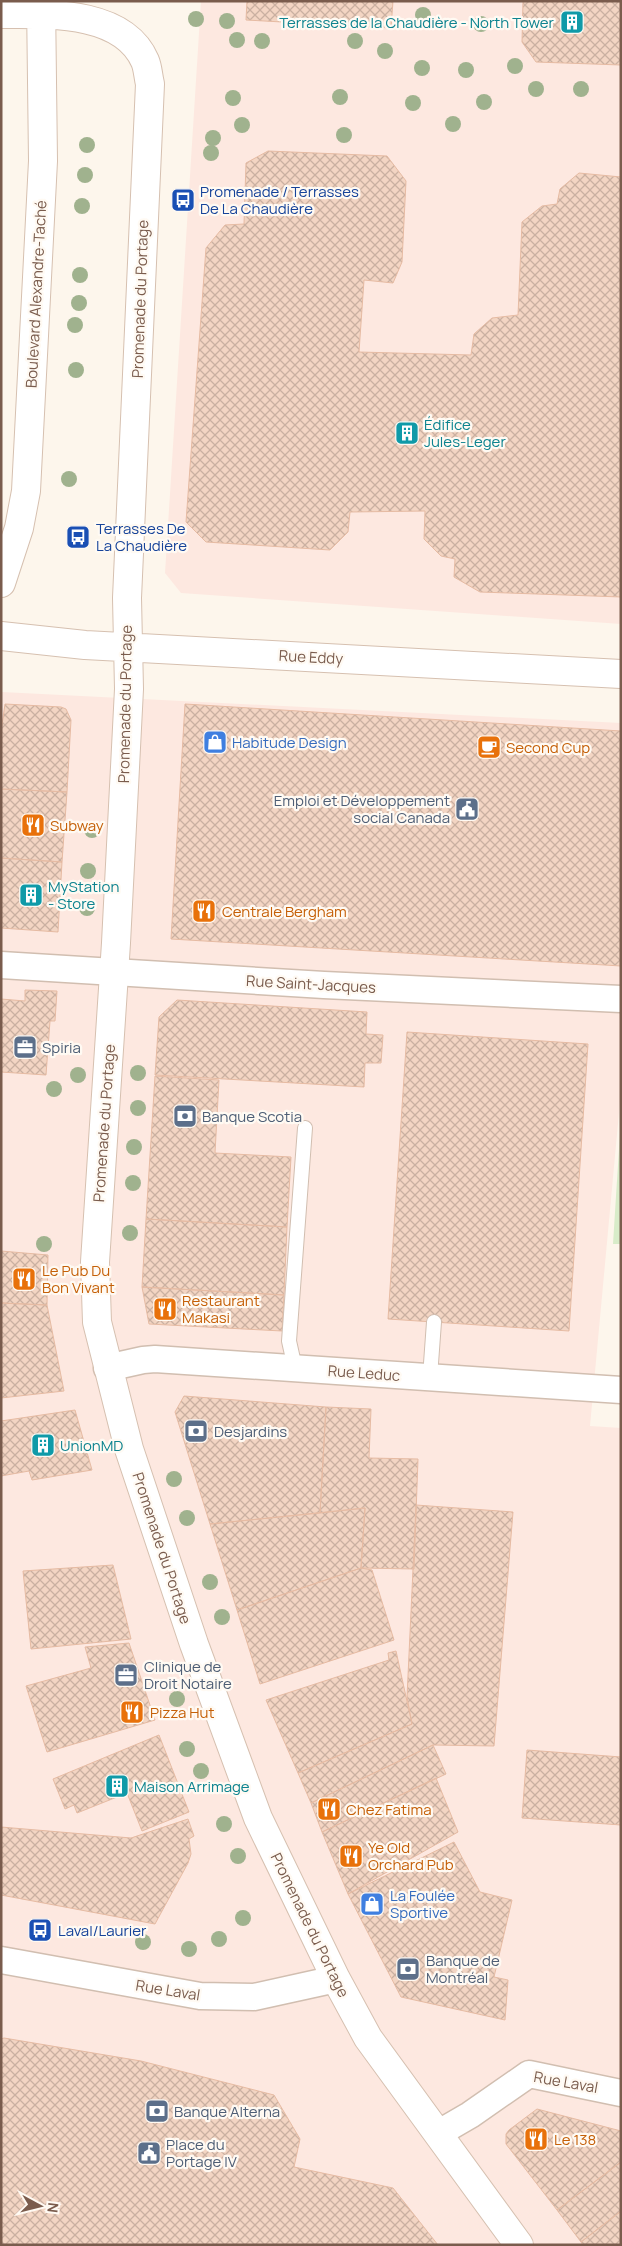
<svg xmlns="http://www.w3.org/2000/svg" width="622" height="2246" font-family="Manrope,sans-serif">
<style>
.commercial{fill:#fde8e0}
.green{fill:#d8ecc9}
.building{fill:url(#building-cross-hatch);stroke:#e6bba3}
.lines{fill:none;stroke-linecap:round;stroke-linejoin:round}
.lane-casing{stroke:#d1beb0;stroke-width:16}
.street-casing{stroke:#d1beb0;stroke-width:29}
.secondary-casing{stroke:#d6c0b0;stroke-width:30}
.lane{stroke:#fff;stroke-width:14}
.street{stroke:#fff;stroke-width:26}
.secondary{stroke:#fff;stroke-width:28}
.tree{fill:#a0b28e}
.labels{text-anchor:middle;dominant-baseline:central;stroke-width:4.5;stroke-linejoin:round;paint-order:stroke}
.culture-label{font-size:15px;fill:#0d838f;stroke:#fffaf3;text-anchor:start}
.transit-label{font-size:15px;fill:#164399;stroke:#fffaf3;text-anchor:start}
.street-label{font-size:15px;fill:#7a5c4d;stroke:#fffaf3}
.shop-label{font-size:15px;fill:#366cbe;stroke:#fffaf3;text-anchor:start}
.food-label{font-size:15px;fill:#c56008;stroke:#fffaf3;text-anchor:start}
.service-label{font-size:15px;fill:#4e5e75;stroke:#fffaf3;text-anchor:start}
</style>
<defs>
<pattern id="building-cross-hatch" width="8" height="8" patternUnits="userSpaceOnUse" patternTransform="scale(1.25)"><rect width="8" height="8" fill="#f3d5c3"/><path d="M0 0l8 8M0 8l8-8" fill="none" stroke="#cab0a1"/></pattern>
</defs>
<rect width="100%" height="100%" fill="#fdf6ec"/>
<path class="commercial" d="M201,1H621V624L181,593L165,573Z
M2,692L621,723V1091L590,1426L621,1428V2245H1Z"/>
<path class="green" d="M621,1117V1244H613Z"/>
<path class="building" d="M247,1H393L391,28L246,20Z
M523,1H621V65L536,62L522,42Z
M268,151L387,156L406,181L402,262L393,283L364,280L359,352L471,355L474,334L492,318L518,315L522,222L542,206L557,204L560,189L579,173L621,177V597L480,592L454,577L455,559L441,556L424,539L425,511L350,512L348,532L330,550L206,542L186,522L206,248L225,225L244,224L246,163Z
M5,704L61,707L66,709L71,720L67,792L1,789V732Z
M185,704L621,731V966L171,939Z
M1,789L67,792L62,862L1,858Z
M1,858L62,862L58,932L1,928Z
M25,990L57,991L55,1021H50L46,1075L1,1072V999L25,1001Z
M177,1000L367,1012L366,1034L383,1035L381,1063H365L364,1087L155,1075L159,1017Z
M407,1032L588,1044L569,1331L388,1319Z
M155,1076L219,1080L215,1153L291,1157L287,1227L146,1219Z
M146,1219L287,1227L284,1295L142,1287Z
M1,1251L48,1255L47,1305L1,1303Z
M142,1287L284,1295L282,1331L149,1324Z
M1,1303L47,1305L64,1391L1,1398Z
M184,1396L326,1407L320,1513L210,1524L175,1412Z
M326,1407L371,1409L369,1458L418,1459L414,1569L361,1568L365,1508L320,1513Z
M75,1410L92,1470L32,1480L29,1471L1,1476V1421Z
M416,1505L513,1512L494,1746L433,1745L311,1803L298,1773L412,1724L407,1697Z
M365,1508L361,1568L237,1610L210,1524Z
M113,1565L131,1639L31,1649L23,1571Z
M361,1568L372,1570L394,1640L260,1684L237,1610Z
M129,1643L155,1720L47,1752L26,1686L91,1668L85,1647Z
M396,1651L412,1724L298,1773L266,1700L389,1660L388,1653Z
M159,1735L189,1812L142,1831L127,1793L77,1813L74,1805L65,1809L53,1779Z
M433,1745L446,1774L322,1832L311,1803Z
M527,1750L621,1757V1825L522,1818Z
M436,1778L458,1832L348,1894L322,1832Z
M188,1819L194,1836L189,1839L191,1854L188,1863L155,1924L1,1895V1827L131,1838Z
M454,1842L480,1892L512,1900L494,1977L508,1980L505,2020L401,1997L348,1894Z
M4,2038L141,2061L274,2095L300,2139L294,2167L393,2188L438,2245H1V2039Z
M537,2109L621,2131V2162L557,2210L506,2144V2134L509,2130Z
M621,2162V2211L581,2242L557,2210Z
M621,2211V2245H583L581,2242Z"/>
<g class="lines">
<g class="lane-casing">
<path id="lane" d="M295,1368L289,1341L305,1128
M430,1377L434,1322"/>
</g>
<g class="street-casing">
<path id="street" d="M1,965L324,985L621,999
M107,1368L143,1360L155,1359L621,1390
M1,1960L200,1996L254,1997L336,1979
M439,2133L470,2115L529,2074L621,2093"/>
</g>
<g class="secondary-casing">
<path id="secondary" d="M1,14C46,14 123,10 145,61C148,68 148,76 150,84L127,598L129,689L116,943L95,1262L97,1322L129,1449L194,1644L258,1818L336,1979L368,2038L519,2245
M1,583L19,528L26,491L43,161L41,1
M1,636L85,645L621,674"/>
</g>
<use href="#lane" class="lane"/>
<use href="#street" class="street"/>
<use href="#secondary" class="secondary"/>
</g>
<g class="tree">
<circle cx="423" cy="15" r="8"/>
<circle cx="196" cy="19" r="8"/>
<circle cx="227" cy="21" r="8"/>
<circle cx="481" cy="24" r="8"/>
<circle cx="237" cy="40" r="8"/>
<circle cx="262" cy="41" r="8"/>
<circle cx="355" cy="41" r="8"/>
<circle cx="385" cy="51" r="8"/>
<circle cx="515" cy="66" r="8"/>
<circle cx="422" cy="68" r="8"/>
<circle cx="466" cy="70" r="8"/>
<circle cx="536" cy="89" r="8"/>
<circle cx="581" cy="89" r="8"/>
<circle cx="340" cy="97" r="8"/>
<circle cx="233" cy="98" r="8"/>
<circle cx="484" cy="102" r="8"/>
<circle cx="413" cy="103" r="8"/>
<circle cx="453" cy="124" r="8"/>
<circle cx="242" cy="125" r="8"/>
<circle cx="344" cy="135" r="8"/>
<circle cx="213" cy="138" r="8"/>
<circle cx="87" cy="145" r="8"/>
<circle cx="211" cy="153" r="8"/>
<circle cx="85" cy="175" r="8"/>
<circle cx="82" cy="206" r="8"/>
<circle cx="80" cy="275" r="8"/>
<circle cx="79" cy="303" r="8"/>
<circle cx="75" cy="325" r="8"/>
<circle cx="76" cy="370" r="8"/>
<circle cx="69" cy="479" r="8"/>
<circle cx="92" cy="830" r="8"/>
<circle cx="88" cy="871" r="8"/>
<circle cx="87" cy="908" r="8"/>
<circle cx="138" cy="1073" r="8"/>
<circle cx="78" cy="1075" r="8"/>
<circle cx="54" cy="1089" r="8"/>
<circle cx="138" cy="1108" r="8"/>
<circle cx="134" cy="1147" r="8"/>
<circle cx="133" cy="1183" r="8"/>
<circle cx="130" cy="1233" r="8"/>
<circle cx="44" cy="1244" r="8"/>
<circle cx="174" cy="1479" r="8"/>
<circle cx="187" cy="1518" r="8"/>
<circle cx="210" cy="1582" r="8"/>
<circle cx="222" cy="1617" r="8"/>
<circle cx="177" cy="1699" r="8"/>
<circle cx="187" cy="1749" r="8"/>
<circle cx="201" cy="1771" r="8"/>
<circle cx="224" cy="1824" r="8"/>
<circle cx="238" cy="1856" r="8"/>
<circle cx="243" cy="1918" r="8"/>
<circle cx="219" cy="1939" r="8"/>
<circle cx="143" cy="1942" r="8"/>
<circle cx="189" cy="1949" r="8"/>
</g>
<defs>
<g id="building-square" transform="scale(1.25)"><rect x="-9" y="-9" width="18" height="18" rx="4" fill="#0f9aa8" stroke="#fffaf3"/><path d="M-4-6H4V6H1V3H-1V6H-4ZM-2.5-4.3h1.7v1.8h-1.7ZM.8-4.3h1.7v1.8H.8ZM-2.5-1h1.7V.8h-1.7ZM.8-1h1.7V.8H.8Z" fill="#fff"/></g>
<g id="bus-square" transform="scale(1.25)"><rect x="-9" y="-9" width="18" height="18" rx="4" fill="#1a4fb4" stroke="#fffaf3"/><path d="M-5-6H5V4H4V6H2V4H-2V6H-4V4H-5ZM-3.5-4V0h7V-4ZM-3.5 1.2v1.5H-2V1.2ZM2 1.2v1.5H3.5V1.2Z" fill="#fff"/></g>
<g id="shop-square" transform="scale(1.25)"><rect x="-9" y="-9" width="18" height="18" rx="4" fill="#3f7fe0" stroke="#fffaf3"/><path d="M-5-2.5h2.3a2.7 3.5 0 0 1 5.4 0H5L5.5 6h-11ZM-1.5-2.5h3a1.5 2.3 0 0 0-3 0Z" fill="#fff"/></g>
<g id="cafe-square" transform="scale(1.25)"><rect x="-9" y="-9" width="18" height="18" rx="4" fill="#e8710a" stroke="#fffaf3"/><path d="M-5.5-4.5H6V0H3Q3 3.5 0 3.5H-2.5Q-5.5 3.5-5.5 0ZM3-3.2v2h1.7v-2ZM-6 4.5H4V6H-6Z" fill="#fff"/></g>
<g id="civic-square" transform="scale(1.25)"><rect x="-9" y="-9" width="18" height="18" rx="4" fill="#5c6f8a" stroke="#fffaf3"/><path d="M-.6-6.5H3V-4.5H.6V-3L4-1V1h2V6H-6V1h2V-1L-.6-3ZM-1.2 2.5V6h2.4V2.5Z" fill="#fff"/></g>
<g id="restaurant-square" transform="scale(1.25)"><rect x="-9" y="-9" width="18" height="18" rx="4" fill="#e8710a" stroke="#fffaf3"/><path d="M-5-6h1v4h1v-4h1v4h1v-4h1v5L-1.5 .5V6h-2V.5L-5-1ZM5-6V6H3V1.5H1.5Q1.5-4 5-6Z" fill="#fff"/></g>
<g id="office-square" transform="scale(1.25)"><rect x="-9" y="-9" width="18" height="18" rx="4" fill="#5c6f8a" stroke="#fffaf3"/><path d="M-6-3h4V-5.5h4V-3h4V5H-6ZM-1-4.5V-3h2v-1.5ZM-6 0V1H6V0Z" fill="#fff"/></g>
<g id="bank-square" transform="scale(1.25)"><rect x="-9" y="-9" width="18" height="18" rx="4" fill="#5c6f8a" stroke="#fffaf3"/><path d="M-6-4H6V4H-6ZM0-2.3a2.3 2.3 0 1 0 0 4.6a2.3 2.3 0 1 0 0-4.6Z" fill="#fff"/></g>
</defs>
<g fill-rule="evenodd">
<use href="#building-square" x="572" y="22"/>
<use href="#bus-square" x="183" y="200"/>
<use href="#building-square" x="407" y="433"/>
<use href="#bus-square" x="78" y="537"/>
<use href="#shop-square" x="215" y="742"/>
<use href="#cafe-square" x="489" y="747"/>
<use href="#civic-square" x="467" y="809"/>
<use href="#restaurant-square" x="33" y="825"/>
<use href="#building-square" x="31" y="895"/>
<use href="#restaurant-square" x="204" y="911"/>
<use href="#office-square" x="25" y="1047"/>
<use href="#bank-square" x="185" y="1116"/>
<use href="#restaurant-square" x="24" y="1279"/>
<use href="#restaurant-square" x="165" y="1309"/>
<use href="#bank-square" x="196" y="1431"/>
<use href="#building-square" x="43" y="1445"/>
<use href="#office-square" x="126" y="1675"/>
<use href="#restaurant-square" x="132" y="1712"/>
<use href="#building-square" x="117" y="1786"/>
<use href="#restaurant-square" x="329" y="1809"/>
<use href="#restaurant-square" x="351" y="1856"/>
<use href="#shop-square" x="372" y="1904"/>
<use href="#bus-square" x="40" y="1930"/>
<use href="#bank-square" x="408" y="1969"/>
<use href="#bank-square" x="157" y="2111"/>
<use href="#restaurant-square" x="536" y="2139"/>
<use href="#civic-square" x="149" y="2153"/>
</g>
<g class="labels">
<g class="culture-label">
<text x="554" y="22" text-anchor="end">Terrasses de la Chaudière - North Tower</text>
<text x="424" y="424">Édifice<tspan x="424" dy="17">Jules-Leger</tspan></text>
<text x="48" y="886">MyStation<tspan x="48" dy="17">- Store</tspan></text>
<text x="60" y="1445">UnionMD</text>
<text x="134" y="1786">Maison Arrimage</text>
</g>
<g class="transit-label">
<text x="200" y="191">Promenade / Terrasses<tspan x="200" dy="17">De La Chaudière</tspan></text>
<text x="96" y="528">Terrasses De<tspan x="96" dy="17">La Chaudière</tspan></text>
<text x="58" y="1930">Laval/Laurier</text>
</g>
<g class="street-label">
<text transform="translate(36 294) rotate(-87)">Boulevard Alexandre-Taché</text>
<text transform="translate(140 299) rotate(-88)">Promenade du Portage</text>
<text transform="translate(311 657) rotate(3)">Rue Eddy</text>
<text transform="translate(125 704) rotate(-89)">Promenade du Portage</text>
<text transform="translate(311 984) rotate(3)">Rue Saint-Jacques</text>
<text transform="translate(104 1123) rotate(-86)">Promenade du Portage</text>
<text transform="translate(364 1373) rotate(4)">Rue Leduc</text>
<text transform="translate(162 1548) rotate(72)">Promenade du Portage</text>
<text transform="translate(310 1925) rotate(64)">Promenade du Portage</text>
<text transform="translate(168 1990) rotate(9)">Rue Laval</text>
<text transform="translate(566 2082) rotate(10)">Rue Laval</text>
</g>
<g class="shop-label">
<text x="232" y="742">Habitude Design</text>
<text x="390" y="1895">La Foulée<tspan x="390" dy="17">Sportive</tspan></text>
</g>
<g class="food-label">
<text x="506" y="747">Second Cup</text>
<text x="50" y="825">Subway</text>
<text x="222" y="911">Centrale Bergham</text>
<text x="42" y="1270">Le Pub Du<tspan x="42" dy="17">Bon Vivant</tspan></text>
<text x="182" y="1300">Restaurant<tspan x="182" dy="17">Makasi</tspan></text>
<text x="150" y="1712">Pizza Hut</text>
<text x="346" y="1809">Chez Fatima</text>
<text x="368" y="1847">Ye Old<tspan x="368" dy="17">Orchard Pub</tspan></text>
<text x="554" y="2139">Le 138</text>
</g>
<g class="service-label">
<text x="450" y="800" text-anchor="end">Emploi et Développement<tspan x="450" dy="17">social Canada</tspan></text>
<text x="42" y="1047">Spiria</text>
<text x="202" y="1116">Banque Scotia</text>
<text x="214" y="1431">Desjardins</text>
<text x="144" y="1666">Clinique de<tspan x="144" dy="17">Droit Notaire</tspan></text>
<text x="426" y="1960">Banque de<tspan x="426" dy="17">Montréal</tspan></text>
<text x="174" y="2111">Banque Alterna</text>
<text x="166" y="2144">Place du<tspan x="166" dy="17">Portage IV</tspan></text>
</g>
</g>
<rect width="622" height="2246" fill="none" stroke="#7a5c4d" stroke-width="5"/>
<g transform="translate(40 2206) rotate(97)" stroke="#fffaf3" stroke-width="4" paint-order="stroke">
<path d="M0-4L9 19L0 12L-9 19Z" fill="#7a5c4d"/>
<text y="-8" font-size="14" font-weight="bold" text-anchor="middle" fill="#7a5c4d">N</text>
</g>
</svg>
